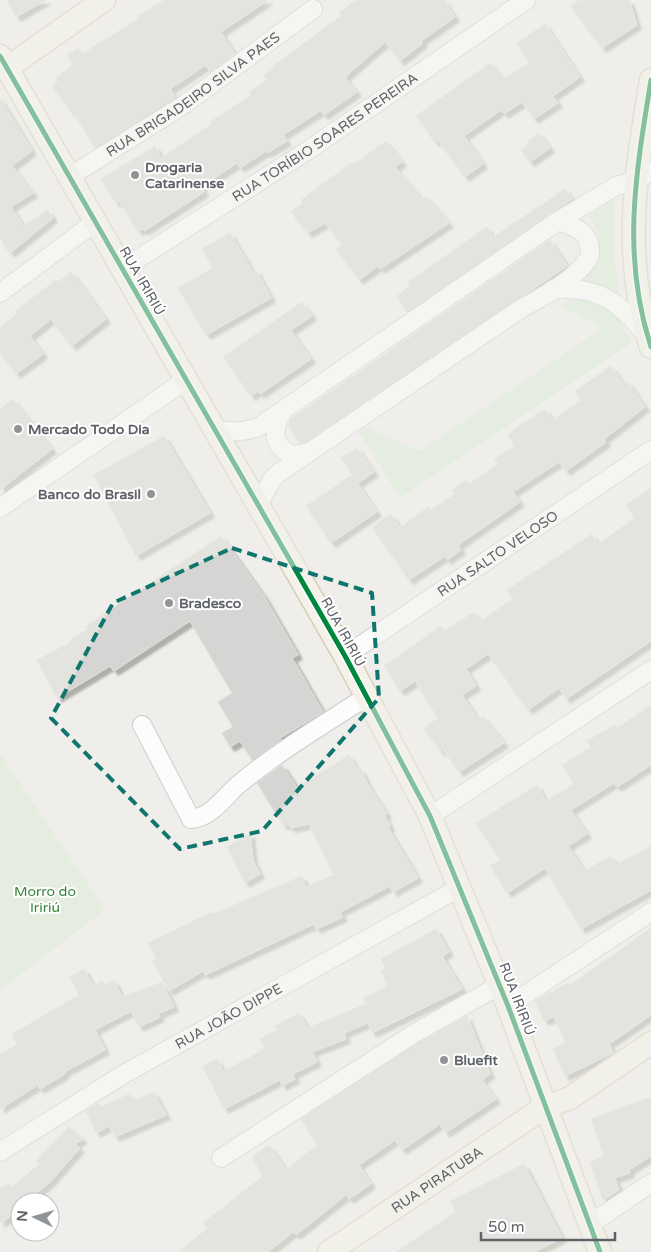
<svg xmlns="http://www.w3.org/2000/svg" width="651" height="1252" font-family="'Varela Round',sans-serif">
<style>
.green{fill:#d8ebd6}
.building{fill:#d6d5d3;stroke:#deddd9;filter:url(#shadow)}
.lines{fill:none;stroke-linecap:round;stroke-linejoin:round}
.minor-casing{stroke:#cbcccc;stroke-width:20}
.major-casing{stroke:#d7ceb8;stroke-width:25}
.minor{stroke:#fdfcfc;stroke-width:18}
.major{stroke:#f4f2e9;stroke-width:22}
.cycleway-casing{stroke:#fff;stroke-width:8}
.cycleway{stroke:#00873e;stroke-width:5}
.marked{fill:none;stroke:#0f766e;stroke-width:4;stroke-dasharray:10 6;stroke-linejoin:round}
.poi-dot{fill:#919496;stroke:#fff;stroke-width:2}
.labels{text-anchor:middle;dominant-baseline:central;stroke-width:4;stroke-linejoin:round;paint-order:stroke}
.street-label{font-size:14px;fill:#5f6368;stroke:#fff}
.poi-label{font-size:14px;font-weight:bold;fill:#5f6368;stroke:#fff;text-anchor:start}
.park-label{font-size:14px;fill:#348238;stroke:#fff}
</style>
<defs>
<filter id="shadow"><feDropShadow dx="4.5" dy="4.5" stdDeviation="1" flood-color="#0004"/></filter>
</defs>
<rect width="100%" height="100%" fill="#efeeea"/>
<path class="green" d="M615,197L614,253L619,295L597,285L582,282C598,264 606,237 589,216Z
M569,299C586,298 606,303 617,317C623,324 627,335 631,343L400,498L359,432L366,427L420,451L603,328L561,306Z
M0,753L105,910L0,990Z"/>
<path class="building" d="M7,0H46L16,17Z
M164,0H268L221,32L235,54L210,72L206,65L170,89L175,97L95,148L73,111L71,112L52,86L58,81L56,78L73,65L67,55L78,48L82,54L140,18L138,16Z
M356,0H444L455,17L421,41L423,43L400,61L385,42L345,77L357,92L324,115L320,111L283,135L287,141L267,153L266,151L240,168L237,163L201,187L204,192L144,231L142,229L138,231L119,201L116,203L101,179L155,146L161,158L212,124L210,122L251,95L249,92L267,80L264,75L276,64L341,16L339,13Z
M579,0H629L637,25L602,48L571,6Z
M545,24L580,77L553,96L558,103L534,119L522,102L504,114L501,110L464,136L483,164L465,177L438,140L435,142L416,116L490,63L503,80L530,62L517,43Z
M0,98L32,151L12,166L33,193L11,207L23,226L48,210L53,218L10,253L0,239Z
M539,133L550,148L530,162L521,150L528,144L527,142Z
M386,141L402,162L395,167L422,200L426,196L449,223L380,269L378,266L359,280L336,249L342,245L325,223L308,233L291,212L303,203L301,200L351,163L353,165Z
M565,189L572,199L407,312L397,296L410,286L408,282L487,227L493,237Z
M230,233L253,272L256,270L271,298L206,335L178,288L213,268L202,249Z
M550,240L567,266L306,442L300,443L288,425L291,419Z
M71,272L106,319L72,346L51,319L30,336L43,354L16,374L0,352V327L17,314L15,311L56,280L58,282Z
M302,302L312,316L291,330L311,359L260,394L258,391L251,396L223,357Z
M611,366L624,384L628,382L645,407L604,439L606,442L566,471L559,462L513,492L520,502L458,545L461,550L447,560L445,556L409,580L372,527L391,514L400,528L428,507L431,510L455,494L452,490L466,480L469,484L498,464L494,459L515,446L508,435L516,428L545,409L553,420L582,400L575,391Z
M13,399L52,449L0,490V409Z
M164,436L210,513L136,556L94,475Z
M357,448L374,472L358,483L341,458Z
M352,475L377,512L331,543L306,506Z
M651,488V641L566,699L559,688L528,710L488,654L466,669L476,686L462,695L478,720L483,716L504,743L459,772L443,749L440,751L424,728L438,718L415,681L400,691L384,666L441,626L444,631L474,612L480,621L513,599L507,590L592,534L598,544L635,518L626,505Z
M221,536L264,596L298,655L292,658L323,712L280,738L281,740L252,760L240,741L230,747L222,733L233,727L218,702L232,693L190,621L114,671L110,666L57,698L37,660L71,642L70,640L88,629L86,626Z
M651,705V765L617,787L614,783L571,810L587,834L568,846L584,871L611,856L616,865L651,846V890L581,929L545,868L507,893L490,866L500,860L476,823L537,785L546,801L574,784L562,765L591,747L587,741L615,725L617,728Z
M349,755L357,768L362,771L367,783L387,814L384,815L390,826L388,828L418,878L393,892L390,886L340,912L343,917L316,929L314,924L205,975L203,971L169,991L152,961L157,958L148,943L212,912L213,914L302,876L306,887L334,875L309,824L291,828L288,825H283L257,783L282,765L297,788Z
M250,833L253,860L260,874L245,883L227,847Z
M651,928V1015L609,1044L613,1053L565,1076L553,1049L566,1043L554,1017L544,1021L535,1001L568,983L569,986Z
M436,929L449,952L442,956L462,989L372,1033L368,1023L344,1033L346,1039L312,1052L317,1062L293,1074L295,1079L282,1086L280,1080L224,1109L203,1066L217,1059L223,1071L249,1058L265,1048L260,1039L277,1030L275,1026L299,1013L307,1028L366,1004L363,998L388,986L381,971L386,968L381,959Z
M84,969L93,986L102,981L105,985L114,980L122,997L162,982L174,1007L158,1014L160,1017L139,1027L131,1011L95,1030L105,1050L64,1072L65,1074L40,1089L38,1085L0,1109V1055L17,1044L12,1034L79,995L70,977Z
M467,1016L490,1074L482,1080L496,1099L445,1133L440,1124L402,1150L395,1140L359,1165L371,1184L349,1199L346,1195L296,1235L293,1232L268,1252H178L208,1228L203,1223L263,1176L252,1157L269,1145L286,1170L317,1145L301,1119L420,1042Z
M154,1092L166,1115L115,1137L109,1126L96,1133L86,1111L99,1103L101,1107L129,1094L133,1102Z
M651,1097V1156L629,1170L630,1173L615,1178L619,1190L603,1200L590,1162L604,1156L591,1119Z
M69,1127L83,1139L75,1144L80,1148L50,1182L26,1202H20L19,1211L0,1223V1189L10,1183L12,1187L43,1161L38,1163L36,1161Z
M524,1164L562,1238L534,1252H396L456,1212L451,1201Z"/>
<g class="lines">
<g class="minor-casing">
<g id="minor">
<path id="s1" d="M69,177L185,104L313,9"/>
<path id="s2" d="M122,269L307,151L526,0"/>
<path d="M552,290C595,284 620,302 645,334"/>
<path d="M0,293L95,222"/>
<path d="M283,411C272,429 271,446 293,455L308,452"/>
<path d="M214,429C231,432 244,433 260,426L558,221L618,185L635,182L651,171"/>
<path d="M258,505L273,478L280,472L519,310C541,297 579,279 590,255C591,232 576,227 558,221"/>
<path d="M0,508L186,380"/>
<path id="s3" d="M345,656L651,450"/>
<path d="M142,725L191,819C211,818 225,796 239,784C279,751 323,725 366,697"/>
<path d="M430,816L651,670"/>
<path d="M508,1006L651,912"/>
<path id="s4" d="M0,1152L124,1074L461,887"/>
<path d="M221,1158L415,1033L500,985"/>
<path d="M589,1225L651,1183"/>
</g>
</g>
<g class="major-casing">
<g id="major">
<path d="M0,56L345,656L430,816L508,1006L600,1252"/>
<path d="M7,68L104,0"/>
<path d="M651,80C636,172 621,255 651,347"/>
<path id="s5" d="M329,1252L545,1107L570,1098L651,1043"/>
</g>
</g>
<use href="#minor" class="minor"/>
<use href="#major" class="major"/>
<g class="cycleway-casing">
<path id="cycleway" d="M0,56L345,656L430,816L508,1006L600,1252
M651,80C636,172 621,255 651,347"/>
</g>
<use href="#cycleway" class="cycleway"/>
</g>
<path d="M0 0H651V1252H0ZM232,548L372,593L379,698L262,831L180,849L51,718L113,603Z" fill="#efeeea" fill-opacity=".55" fill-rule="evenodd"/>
<path class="marked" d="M232,548L372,593L379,698L262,831L180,849L51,718L113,603Z"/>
<g class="poi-dot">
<circle cx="135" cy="175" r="5"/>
<circle cx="18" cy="429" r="5"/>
<circle cx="151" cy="494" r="5"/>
<circle cx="169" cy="603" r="5"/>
<circle cx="444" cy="1060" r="5"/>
</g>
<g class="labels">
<g class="street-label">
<text stroke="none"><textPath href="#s1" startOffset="149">RUA BRIGADEIRO SILVA PAES</textPath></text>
<text stroke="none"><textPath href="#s2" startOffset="242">RUA TORÍBIO SOARES PEREIRA</textPath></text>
<text transform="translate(142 281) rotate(60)">RUA IRIRIÚ</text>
<text stroke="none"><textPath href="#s3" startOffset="184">RUA SALTO VELOSO</textPath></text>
<text transform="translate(343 632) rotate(61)">RUA IRIRIÚ</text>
<text transform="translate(517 999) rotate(69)">RUA IRIRIÚ</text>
<text stroke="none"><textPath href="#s4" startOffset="266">RUA JOÃO DIPPE</textPath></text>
<text stroke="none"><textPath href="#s5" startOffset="130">RUA PIRATUBA</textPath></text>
</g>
<g class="poi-label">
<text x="145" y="167">Drogaria<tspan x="145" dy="16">Catarinense</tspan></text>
<text x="28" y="429">Mercado Todo Dia</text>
<text x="141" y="494" text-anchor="end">Banco do Brasil</text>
<text x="179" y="603">Bradesco</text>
<text x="454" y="1060">Bluefit</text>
</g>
<g class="park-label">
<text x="45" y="891">Morro do<tspan x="45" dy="16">Iririú</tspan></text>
</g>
</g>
<g transform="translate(35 1217) rotate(275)"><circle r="24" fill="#ffffff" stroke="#bfc1c3"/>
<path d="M0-4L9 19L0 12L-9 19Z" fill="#919496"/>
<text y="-8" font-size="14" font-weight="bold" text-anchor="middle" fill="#5f6368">N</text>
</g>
<path d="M481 1232v8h134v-8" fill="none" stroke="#5f6368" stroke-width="2.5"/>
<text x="488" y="1232" font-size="15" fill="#5f6368" stroke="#ffffff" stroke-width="4" paint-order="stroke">50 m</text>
</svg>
